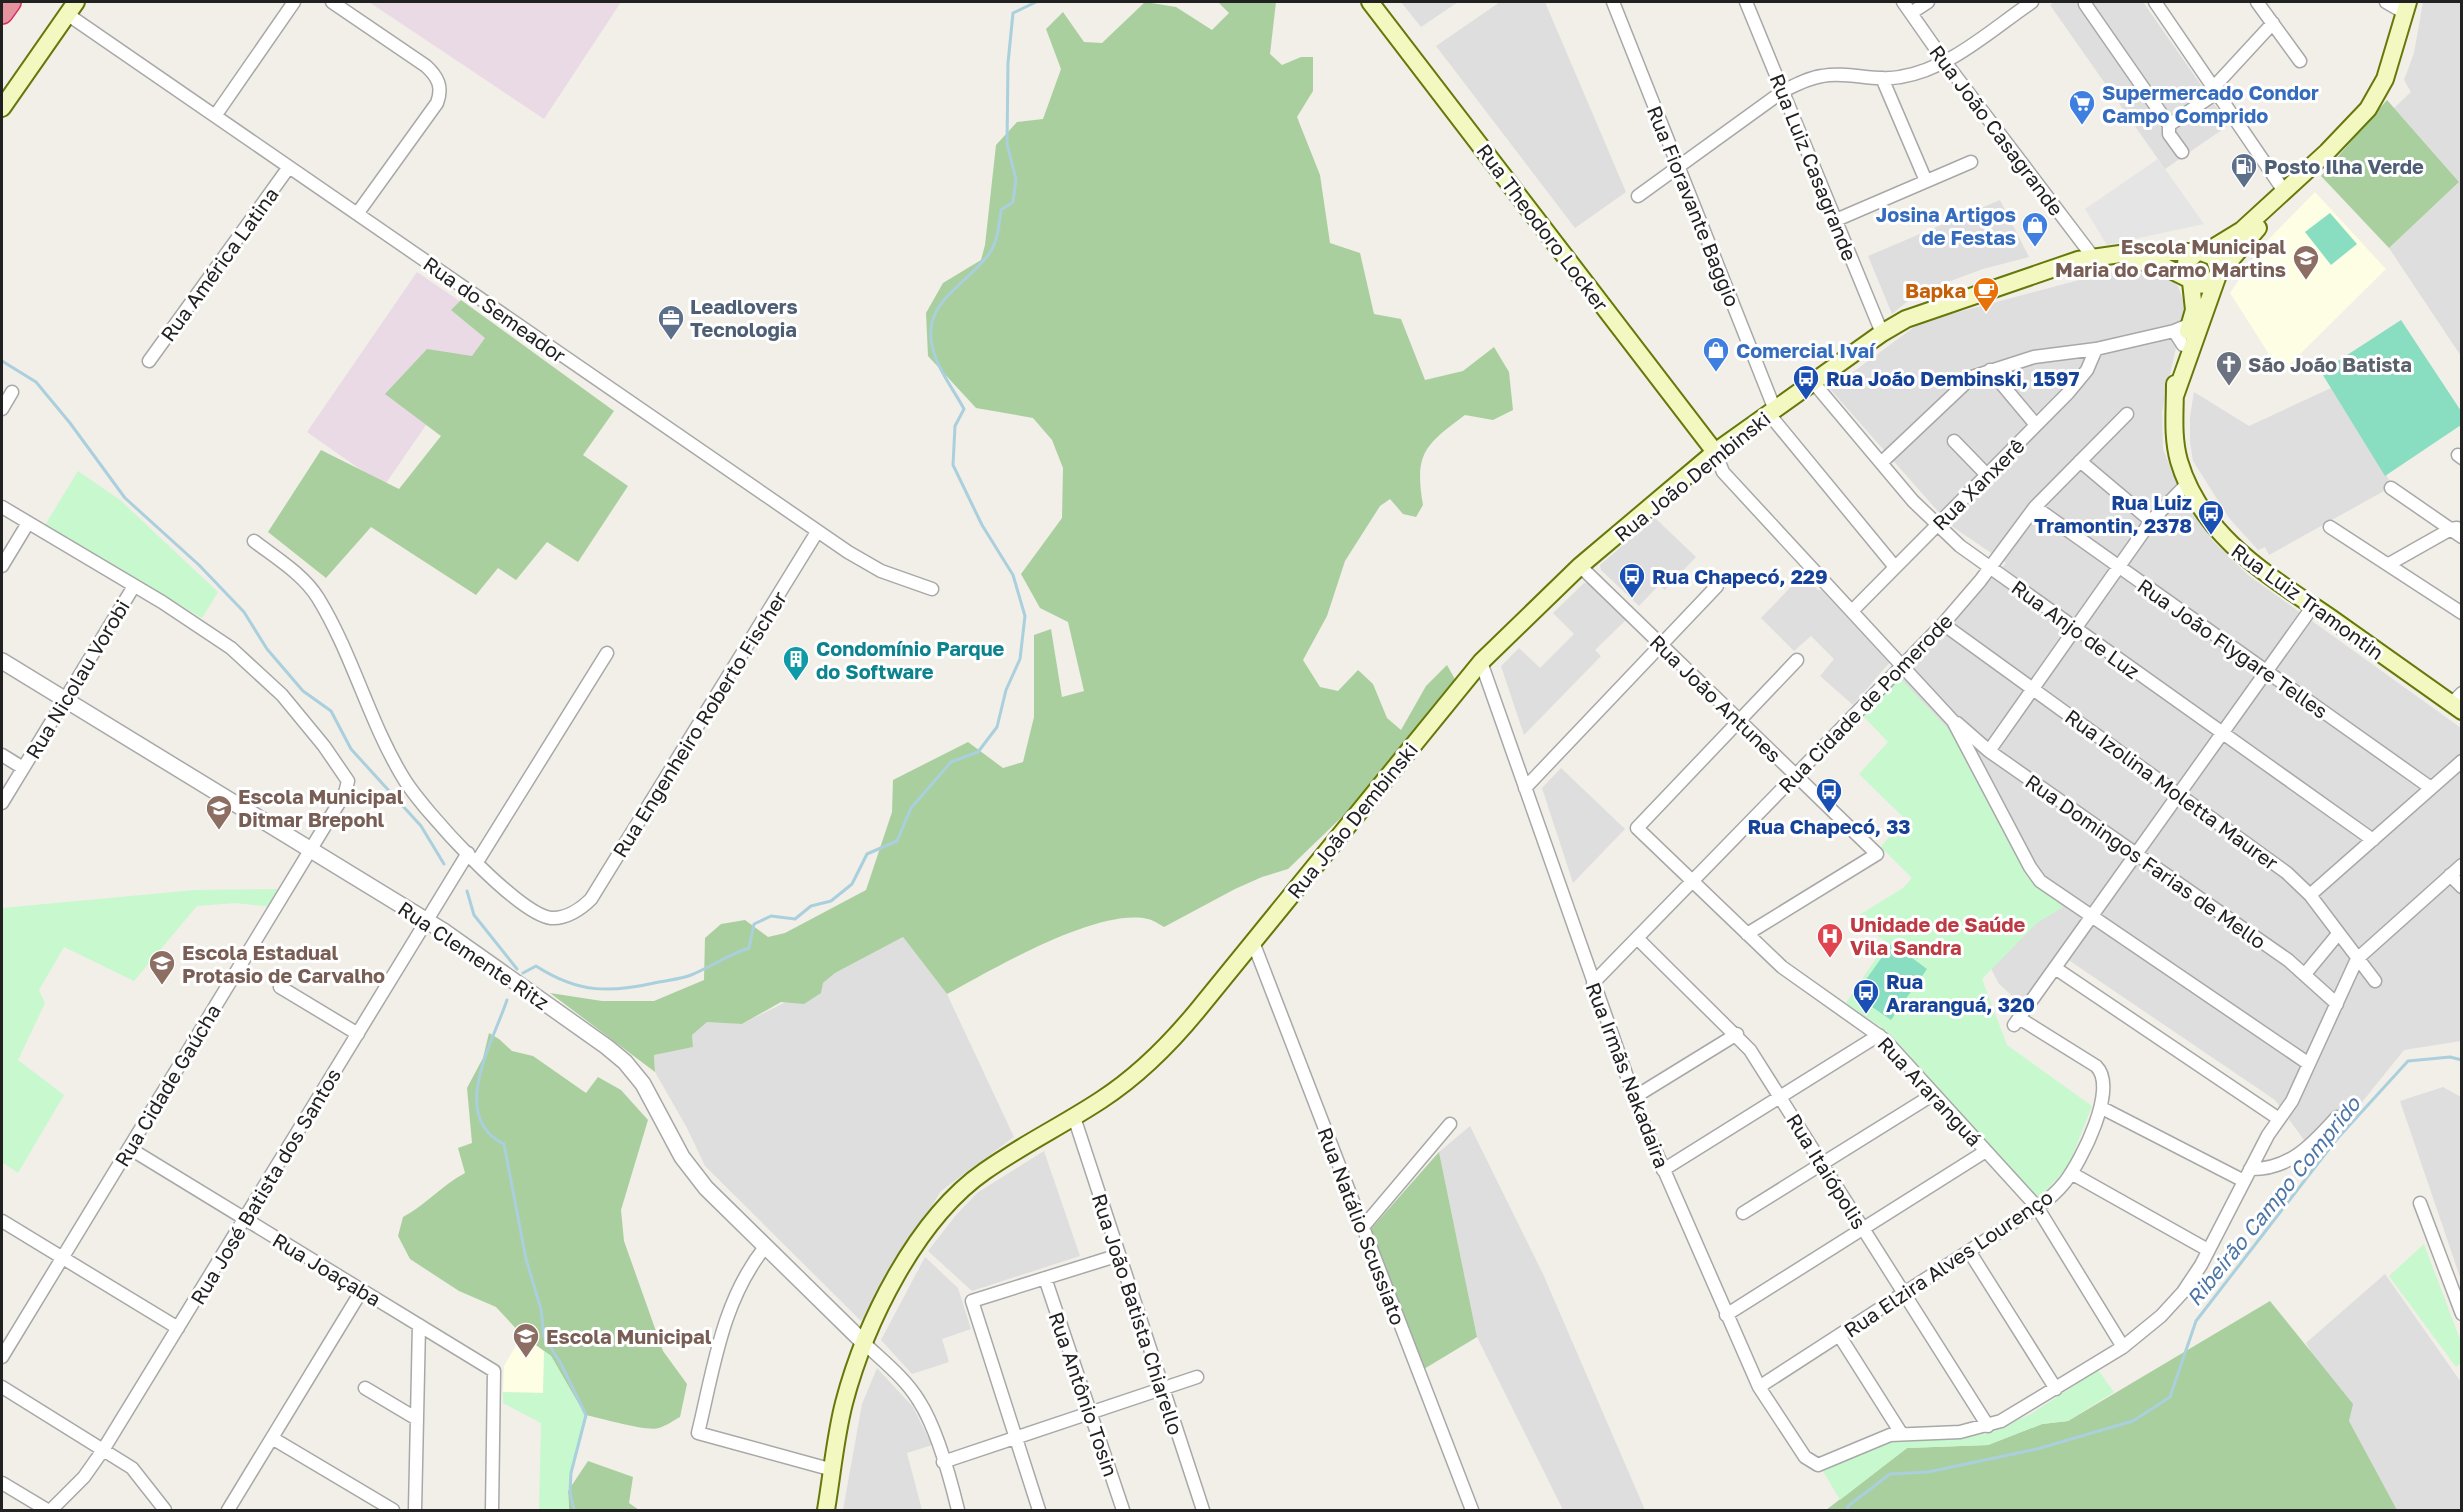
<svg xmlns="http://www.w3.org/2000/svg" width="2463" height="1512" font-family="'Golos Text',sans-serif">
<style>
.residential{fill:#dfdede}
.industrial{fill:#eadae6}
.education{fill:#fdfee4}
.forest{fill:#aacf9e}
.park{fill:#c8f8ce}
.pitch{fill:#89ddc1}
.parking{fill:#e5e5e5}
.lines{fill:none;stroke-linecap:round;stroke-linejoin:round}
.stream{stroke:#aacfdd;stroke-width:3}
.minor-casing{stroke:#a8a8a8;stroke-width:15}
.tertiary-casing{stroke:#a8a8a8;stroke-width:18}
.secondary-casing{stroke:#667809;stroke-width:20}
.motorway-casing{stroke:#d62e5f;stroke-width:24}
.minor{stroke:#fff;stroke-width:12}
.tertiary{stroke:#fff;stroke-width:15}
.secondary{stroke:#f2f8bf;stroke-width:16}
.motorway{stroke:#e5939e;stroke-width:21}
.labels{text-anchor:middle;dominant-baseline:central;stroke-width:6;stroke-linejoin:round;paint-order:stroke}
.shop-label{font-size:20px;font-weight:bold;fill:#366cbe;stroke:#fff;text-anchor:start}
.street-label{font-size:20px;fill:#212121;stroke:#fff}
.service-label{font-size:20px;font-weight:bold;fill:#4e5e75;stroke:#fff;text-anchor:start}
.education-label{font-size:20px;font-weight:bold;fill:#785e54;stroke:#fff;text-anchor:start}
.food-label{font-size:20px;font-weight:bold;fill:#c56008;stroke:#fff;text-anchor:end}
.worship-label{font-size:20px;font-weight:bold;fill:#5b616d;stroke:#fff;text-anchor:start}
.transit-label{font-size:20px;font-weight:bold;fill:#164399;stroke:#fff;text-anchor:start}
.culture-label{font-size:20px;font-weight:bold;fill:#0d838f;stroke:#fff;text-anchor:start}
.health-label{font-size:20px;font-weight:bold;fill:#be3a42;stroke:#fff;text-anchor:start}
.water-label{font-size:21px;font-style:italic;fill:#4c75a7;stroke:#fff}
</style>
<rect width="100%" height="100%" fill="#f1efe8"/>
<path class="residential" d="M1401,2H1458L1421,27Z
M1500,2H1545L1626,192L1575,228L1436,46Z
M2055,2H2143L2229,125L2165,169L2050,5Z
M2423,2H2461V356L2389,248L2459,182L2394,108L2411,92L2404,80L2414,53Z
M2000,200L2029,257L1983,269L1948,282L1908,301L1892,314L1868,256Z
M2149,270L2165,274L2178,286L2185,306L2162,412L2163,449L2182,497L2213,541L2248,575L2461,728V1041L2404,1050L2317,1158L2275,1100L2067,959L2029,1011L1999,984L1945,881L1884,691L2006,563L1950,525L1830,389L1921,322L2113,271Z
M2331,388L2393,486L2269,555L2265,547L2258,550L2229,518L2193,461L2190,442V417L2194,392L2249,426Z
M1655,518L1696,557L1665,590L1659,585L1639,606L1601,570L1600,565Z
M1807,570L1808,580L1818,590H1825L1890,662L1853,705L1820,676L1834,659L1811,636L1794,651L1761,618Z
M1584,583H1588L1626,620L1595,650L1601,656L1524,735L1501,666L1519,648L1540,668L1574,634L1553,613Z
M1561,768L1625,829L1573,883L1542,788Z
M903,937L947,994L1014,1137L941,1191L861,1321L705,1166L687,1128L655,1072L654,1054L693,1047L692,1035L707,1021L742,1024L823,983L835,973Z
M2443,1087L2461,1097V1280L2400,1101Z
M1470,1126L1543,1274L1645,1510H1563L1477,1337L1439,1152Z
M1044,1151L1080,1256L972,1291L928,1251L956,1215L977,1193Z
M925,1257L958,1288L971,1329L942,1339L949,1362L912,1374L881,1340Z
M2385,1274L2461,1382V1510H2397L2306,1343Z
M877,1368L913,1407L932,1445L907,1453L922,1510H843L862,1404Z"/>
<path class="industrial" d="M369,2H621L544,119Z
M417,272L495,325L384,486L307,432Z"/>
<path class="education" d="M2315,192L2386,269L2281,373L2230,293L2263,245Z
M522,1335L544,1351V1393L503,1392L504,1366Z"/>
<path class="forest" d="M1145,2L1176,7L1212,30L1229,13L1218,2H1276L1270,54L1282,65L1301,57H1313V91L1297,117L1320,175L1330,243L1360,253L1374,314L1401,319L1425,380L1463,371L1494,347L1509,372L1513,410L1493,420L1465,415C1425,445 1414,453 1423,505L1416,517L1403,514L1390,499L1380,506L1345,561L1327,616L1303,660L1320,687L1338,691L1358,670L1373,684L1387,718L1401,730L1426,686L1447,665L1456,681L1348,811L1288,869L1262,877L1235,889L1164,927C1159,924 1153,920 1148,919C1098,907 991,970 947,994L903,937L835,973L823,983L821,993L804,1004L781,1002L742,1024L707,1022L692,1035L693,1047L654,1055L655,1072L550,993L602,1001H654L704,980L705,938L721,924L745,920L768,937L785,933L866,890L892,812L893,780L968,742L1003,768L1023,762L1034,717V635L1051,629L1062,697L1084,691L1068,622L1040,608L1021,574L1062,518L1063,468L1052,440L1033,418L976,408L928,356L926,313L943,283L981,260L985,245L996,145L1017,122L1043,119L1061,69L1046,29L1063,12L1084,42L1102,43Z
M2387,100L2459,182L2389,248L2321,176Z
M461,300L614,411L583,455L628,486L578,562L547,542L516,580L498,568L476,595L371,527L326,578L268,532L321,450L399,489L441,436L385,394L427,349L472,356L485,338L451,310Z
M489,1033L499,1039L512,1051L533,1056L586,1093L598,1077L621,1090L648,1120L621,1210L624,1241L663,1351L687,1384L680,1417C674,1420 666,1426 659,1428C647,1432 601,1418 585,1415L551,1356L522,1335L496,1307L459,1291L410,1259L398,1236L403,1217C427,1204 441,1186 465,1173L458,1148L472,1143L467,1088L483,1058Z
M1439,1152L1477,1337L1424,1369L1370,1230Z
M2270,1301L2353,1404L2349,1421L2397,1510H1826L1907,1448L1988,1445L2042,1424L2068,1421Z
M588,1461L633,1477L629,1503L639,1510H569L568,1491Z"/>
<path class="park" d="M78,471L120,500L218,592L202,618L45,525Z
M1899,677L1952,733L2027,876L2063,907L2037,923L1982,979L2007,1045L2092,1106L2068,1167L2038,1199L1889,1033L1846,1003L1887,942L1851,920L1903,888L1912,878L1881,847L1904,818L1859,774L1888,742L1860,713Z
M281,889L273,907L235,903L197,906L134,981L64,947L39,990L45,1003L18,1060L64,1095L18,1173L2,1162V908L195,890Z
M2424,1244L2461,1342V1363L2456,1367L2389,1276Z
M544,1351L551,1356L585,1415L568,1491L569,1510H539L541,1423L503,1403V1392L543,1393Z
M2098,1370L2114,1392L2068,1421L2042,1424L1988,1445L1907,1448L1840,1500L1823,1471L1889,1441L1968,1437L1990,1432L2031,1414Z"/>
<path class="pitch" d="M2330,213L2357,244L2331,265L2305,232Z
M2401,320L2461,411V425L2385,476L2321,372Z
M1892,943L1927,969L1891,1020L1855,995Z"/>
<path class="parking" d="M2158,159L2204,224L2107,245L2085,209Z"/>
<g class="lines">
<path class="stream" d="M2,361L36,382L70,423L125,498L199,565L244,612L267,649L303,691L331,711L351,749L421,826L444,864
M467,891L474,915L517,969
M523,973L536,966C579,994 611,993 659,982C669,980 681,979 691,975C711,967 727,955 749,948L754,924L771,916L795,919L811,906L831,901L852,884L867,854L897,841L911,808L951,762L978,752L997,727L1006,690L1020,659L1025,616L1013,575L982,525L953,465L955,426L964,409C955,392 941,374 935,356C916,304 964,288 989,254C998,241 999,225 1001,210L1013,202L1016,179L1007,144L1008,63L1013,13L1036,2
M507,1000C493,1042 448,1117 504,1144L526,1259L541,1309L544,1337L560,1362L586,1415L571,1473L570,1492L574,1510
M1847,1510L1848,1506L1890,1474L1928,1472L2037,1449L2133,1421L2170,1397L2196,1321L2336,1140L2408,1061L2450,1057L2462,1060"/>
<g class="minor-casing">
<path id="minor" d="M332,2L426,66C438,77 443,87 437,103L357,214
M1613,2L1775,410
M1746,2L1882,333
M1903,2L1945,62L2093,257
M2155,2L2284,191
M2257,2L2300,61
M2386,2L2405,13
M2085,4L2169,125V134L2182,152
M1911,13L1928,2
M67,14L848,552L881,571L932,589
M1882,78L1926,181
M2213,88L2273,23
M215,116L294,2
M2169,125L2216,93
M1638,196L1783,91C1795,85 1808,78 1822,76C1848,71 1874,82 1900,77C1950,69 1992,29 2032,2
M1836,220L1971,162
M2174,331L2183,345
M149,361L289,167
M1990,370L2036,425
M1813,382L1913,501L1960,546L2373,840
M2,409L12,392
M1769,414L1895,567
M1954,441L1987,475
M1715,452L1723,472L1953,721L2030,867L2040,881L2309,1064
M2458,455L2462,458
M2080,461L2151,521
M1881,463L1972,377L2034,357L2096,349L2174,331L2191,324
M2391,488L2462,537
M2,507L162,602L231,648L282,695L324,746L348,781L345,793L2,1357
M2035,507L2431,788
M2330,527L2462,613
M254,541C276,558 303,574 318,598C353,655 369,722 404,779C423,810 517,914 551,918C566,919 581,909 591,899L817,532
M2389,564L2451,529L2457,528
M2,566L28,523
M1580,566L1877,854L1747,934
M1852,611L2068,393L2087,370L2096,349
M1943,624L2287,873L2310,895L2375,981
M1797,660L1637,828L1782,967L1885,1040L2037,1207L2123,1347
M1481,662L1643,1122L1759,1387L1805,1457L1818,1465L1890,1435L1960,1432L2001,1421L2123,1347L2161,1316L2183,1292L2201,1265L2268,1135L2292,1101L2357,959L2462,865
M2451,704L2462,693
M1957,723L1989,751L2288,960L2337,1004
M1989,751L2151,521L2188,483
M2,755L23,768
M1525,788L1717,586
M2,803L134,586
M477,862L607,653
M2450,875L2462,887
M2310,895L2462,761
M1637,938L1750,1050L1988,1426
M1253,942L1472,1510
M2055,968L2279,1119
M2305,974L2338,934
M1593,983L1943,624L1980,581L2035,507L2127,414
M280,987L358,1034
M2014,1025L2313,606
M1633,1098L1737,1034
M2102,1108L2244,1181
M1074,1117L1203,1510
M129,1148L494,1371L492,1510
M2250,1169C2289,1170 2312,1145 2337,1117
M1663,1170L1879,1035
M2071,1173L2208,1250
M2420,1203L2462,1314
M1743,1213L1934,1094
M2,1221L178,1328
M1363,1227L1450,1124
M765,1247C722,1301 714,1367 698,1433L833,1470
M1969,1251L2056,1389
M1045,1278L1123,1510
M1726,1315L1986,1151
M1839,1335L1901,1433
M864,1343C883,1361 905,1378 919,1401C937,1429 950,1477 958,1510
M2,1387L132,1468L165,1510
M1759,1387L2037,1207C2048,1200 2057,1192 2065,1182C2081,1161 2119,1088 2096,1066L2019,1018
M365,1388L417,1419
M272,1438L393,1510
M943,1462L1197,1377
M2,1483L47,1510
M51,1510L84,1477L103,1450L468,853
M228,1510L362,1290
M415,1510L419,1325
M1039,1510L972,1301L1119,1255"/>
</g>
<g class="tertiary-casing">
<path id="tertiary" d="M2,661L445,932L607,1047L625,1062L643,1084L682,1157L706,1188L864,1343"/>
</g>
<g class="secondary-casing">
<path id="secondary" d="M1370,2L1715,452
M2,108L76,2
M2206,252L2242,230L2327,152L2368,109L2385,79L2408,2
M2196,253L2186,263L2187,278L2195,285L2210,284L2258,228
M2132,261L2157,263L2187,278
M2188,331L2194,310L2191,282
M2175,384C2175,411 2172,436 2179,461C2202,539 2273,578 2335,621C2378,651 2420,681 2462,711
M826,1510C832,1475 835,1438 844,1403C865,1323 916,1219 985,1171C1022,1145 1063,1125 1101,1100C1138,1076 1169,1045 1197,1011L1481,662L1580,566L1715,452L1882,333L1906,319L2078,260L2134,252H2201L2214,257L2219,272L2175,396"/>
</g>
<g class="motorway-casing">
<path id="motorway" d="M2,13L10,2"/>
</g>
<use href="#minor" class="minor"/>
<use href="#tertiary" class="tertiary"/>
<use href="#secondary" class="secondary"/>
<use href="#motorway" class="motorway"/>
</g>
<defs>
<g id="supermarket-pin" transform="scale(1.35)"><path d="M0 17L-7.5 6A9.5 9.5 0 1 1 7.5 6Z" fill="#3f7fe0" stroke="#fff"/><path d="M-6-5.5h2.5l.6 2H6L4.5 2H-2.5L-4.4-4H-6ZM-1.5 3.2a1.3 1.3 0 1 0 .1 0ZM3 3.2a1.3 1.3 0 1 0 .1 0Z" fill="#fff"/></g>
<g id="fuel-pin" transform="scale(1.35)"><path d="M0 17L-7.5 6A9.5 9.5 0 1 1 7.5 6Z" fill="#5c6f8a" stroke="#fff"/><path d="M-5.5-6h7V0h2V4h1.3V-2.5L3-4.5l.8-.8L6-3V5H2.5V1h-1V6h-7ZM-4.2-4.7v3.2H.2V-4.7Z" fill="#fff"/></g>
<g id="shop-pin" transform="scale(1.35)"><path d="M0 17L-7.5 6A9.5 9.5 0 1 1 7.5 6Z" fill="#3f7fe0" stroke="#fff"/><path d="M-5-2.5h2.3a2.7 3.5 0 0 1 5.4 0H5L5.5 6h-11ZM-1.5-2.5h3a1.5 2.3 0 0 0-3 0Z" fill="#fff"/></g>
<g id="school-pin" transform="scale(1.35)"><path d="M0 17L-7.5 6A9.5 9.5 0 1 1 7.5 6Z" fill="#8d6e63" stroke="#fff"/><path d="M0-5L7-2L0 1L-7-2ZM-4 1L0 2.5L4 1V4Q0 6-4 4Z" fill="#fff"/></g>
<g id="cafe-pin" transform="scale(1.35)"><path d="M0 17L-7.5 6A9.5 9.5 0 1 1 7.5 6Z" fill="#e8710a" stroke="#fff"/><path d="M-5.5-4.5H6V0H3Q3 3.5 0 3.5H-2.5Q-5.5 3.5-5.5 0ZM3-3.2v2h1.7v-2ZM-6 4.5H4V6H-6Z" fill="#fff"/></g>
<g id="office-pin" transform="scale(1.35)"><path d="M0 17L-7.5 6A9.5 9.5 0 1 1 7.5 6Z" fill="#5c6f8a" stroke="#fff"/><path d="M-6-3h4V-5.5h4V-3h4V5H-6ZM-1-4.5V-3h2v-1.5ZM-6 0V1H6V0Z" fill="#fff"/></g>
<g id="church-pin" transform="scale(1.35)"><path d="M0 17L-7.5 6A9.5 9.5 0 1 1 7.5 6Z" fill="#6b7280" stroke="#fff"/><path d="M-1.2-6h2.4v3.5h3.3v2.4h-3.3V6h-2.4V-.1h-3.3v-2.4h3.3Z" fill="#fff"/></g>
<g id="bus-pin" transform="scale(1.35)"><path d="M0 17L-7.5 6A9.5 9.5 0 1 1 7.5 6Z" fill="#1a4fb4" stroke="#fff"/><path d="M-5-6H5V4H4V6H2V4H-2V6H-4V4H-5ZM-3.5-4V0h7V-4ZM-3.5 1.2v1.5H-2V1.2ZM2 1.2v1.5H3.5V1.2Z" fill="#fff"/></g>
<g id="building-pin" transform="scale(1.35)"><path d="M0 17L-7.5 6A9.5 9.5 0 1 1 7.5 6Z" fill="#0f9aa8" stroke="#fff"/><path d="M-4-6H4V6H1V3H-1V6H-4ZM-2.5-4.3h1.7v1.8h-1.7ZM.8-4.3h1.7v1.8H.8ZM-2.5-1h1.7V.8h-1.7ZM.8-1h1.7V.8H.8Z" fill="#fff"/></g>
<g id="hospital-pin" transform="scale(1.35)"><path d="M0 17L-7.5 6A9.5 9.5 0 1 1 7.5 6Z" fill="#e0444e" stroke="#fff"/><path d="M-5-5h3v3.5h4V-5h3V5h-3V1.5h-4V5h-3Z" fill="#fff"/></g>
</defs>
<g fill-rule="evenodd">
<use href="#supermarket-pin" x="2082" y="103"/>
<use href="#fuel-pin" x="2244" y="166"/>
<use href="#shop-pin" x="2035" y="225"/>
<use href="#school-pin" x="2306" y="258"/>
<use href="#cafe-pin" x="1986" y="290"/>
<use href="#office-pin" x="671" y="318"/>
<use href="#shop-pin" x="1716" y="350"/>
<use href="#church-pin" x="2229" y="364"/>
<use href="#bus-pin" x="1806" y="378"/>
<use href="#bus-pin" x="2211" y="513"/>
<use href="#bus-pin" x="1632" y="576"/>
<use href="#building-pin" x="796" y="659"/>
<use href="#bus-pin" x="1829" y="791"/>
<use href="#school-pin" x="219" y="808"/>
<use href="#hospital-pin" x="1830" y="936"/>
<use href="#school-pin" x="162" y="963"/>
<use href="#bus-pin" x="1866" y="992"/>
<use href="#school-pin" x="526" y="1336"/>
</g>
<g class="labels">
<g class="shop-label">
<text x="2102" y="92">Supermercado Condor<tspan x="2102" dy="23">Campo Comprido</tspan></text>
<text x="2016" y="214" text-anchor="end">Josina Artigos<tspan x="2016" dy="23">de Festas</tspan></text>
<text x="1736" y="350">Comercial Ivaí</text>
</g>
<g class="street-label">
<text transform="translate(1997 130) rotate(53)">Rua João Casagrande</text>
<text transform="translate(1814 167) rotate(68)">Rua Luiz Casagrande</text>
<text transform="translate(1694 206) rotate(68)">Rua Fioravante Baggio</text>
<text transform="translate(1543 227) rotate(53)">Rua Theodoro Locker</text>
<text transform="translate(219 264) rotate(-54)">Rua América Latina</text>
<text transform="translate(495 309) rotate(35)">Rua do Semeador</text>
<text transform="translate(1692 476) rotate(-39)">Rua João Dembinski</text>
<text transform="translate(1978 484) rotate(-45)">Rua Xanxerê</text>
<text transform="translate(2308 601) rotate(36)">Rua Luiz Tramontin</text>
<text transform="translate(2076 629) rotate(36)">Rua Anjo de Luz</text>
<text transform="translate(2233 648) rotate(35)">Rua João Flygare Telles</text>
<text transform="translate(77 679) rotate(-59)">Rua Nicolau Vorobi</text>
<text transform="translate(1716 698) rotate(44)">Rua João Antunes</text>
<text transform="translate(1865 703) rotate(-46)">Rua Cidade de Pomerode</text>
<text transform="translate(699 724) rotate(-58)">Rua Engenheiro Roberto Fischer</text>
<text transform="translate(2172 789) rotate(36)">Rua Izolina Moletta Maurer</text>
<text transform="translate(1352 820) rotate(-51)">Rua João Dembinski</text>
<text transform="translate(2146 861) rotate(35)">Rua Domingos Farias de Mello</text>
<text transform="translate(474 955) rotate(34)">Rua Clemente Ritz</text>
<text transform="translate(1628 1075) rotate(69)">Rua Irmãs Nakadaira</text>
<text transform="translate(167 1085) rotate(-59)">Rua Cidade Gaúcha</text>
<text transform="translate(1930 1091) rotate(47)">Rua Araranguá</text>
<text transform="translate(1827 1171) rotate(58)">Rua Itaiópolis</text>
<text transform="translate(265 1186) rotate(-59)">Rua José Batista dos Santos</text>
<text transform="translate(1362 1226) rotate(69)">Rua Natálio Scussiato</text>
<text transform="translate(1948 1263) rotate(-34)">Rua Elzira Alves Lourenço</text>
<text transform="translate(327 1269) rotate(31)">Rua Joaçaba</text>
<text transform="translate(1138 1314) rotate(72)">Rua João Batista Chiarello</text>
<text transform="translate(1084 1394) rotate(71)">Rua Antônio Tosin</text>
</g>
<g class="service-label">
<text x="2264" y="166">Posto Ilha Verde</text>
<text x="690" y="306">Leadlovers<tspan x="690" dy="23">Tecnologia</tspan></text>
</g>
<g class="education-label">
<text x="2286" y="246" text-anchor="end">Escola Municipal<tspan x="2286" dy="23">Maria do Carmo Martins</tspan></text>
<text x="238" y="796">Escola Municipal<tspan x="238" dy="23">Ditmar Brepohl</tspan></text>
<text x="182" y="952">Escola Estadual<tspan x="182" dy="23">Protasio de Carvalho</tspan></text>
<text x="546" y="1336">Escola Municipal</text>
</g>
<g class="food-label">
<text x="1966" y="290">Bapka</text>
</g>
<g class="worship-label">
<text x="2248" y="364">São João Batista</text>
</g>
<g class="transit-label">
<text x="1826" y="378">Rua João Dembinski, 1597</text>
<text x="2192" y="502" text-anchor="end">Rua Luiz<tspan x="2192" dy="23">Tramontin, 2378</tspan></text>
<text x="1652" y="576">Rua Chapecó, 229</text>
<text x="1829" y="826" text-anchor="middle">Rua Chapecó, 33</text>
<text x="1886" y="981">Rua<tspan x="1886" dy="23">Araranguá, 320</tspan></text>
</g>
<g class="culture-label">
<text x="816" y="648">Condomínio Parque<tspan x="816" dy="23">do Software</tspan></text>
</g>
<g class="health-label">
<text x="1850" y="924">Unidade de Saúde<tspan x="1850" dy="23">Vila Sandra</tspan></text>
</g>
<g class="water-label">
<text transform="translate(2273 1201) rotate(-51)">Ribeirão Campo Comprido</text>
</g>
</g>
<rect width="2463" height="1512" fill="none" stroke="#212121" stroke-width="6"/>
</svg>
